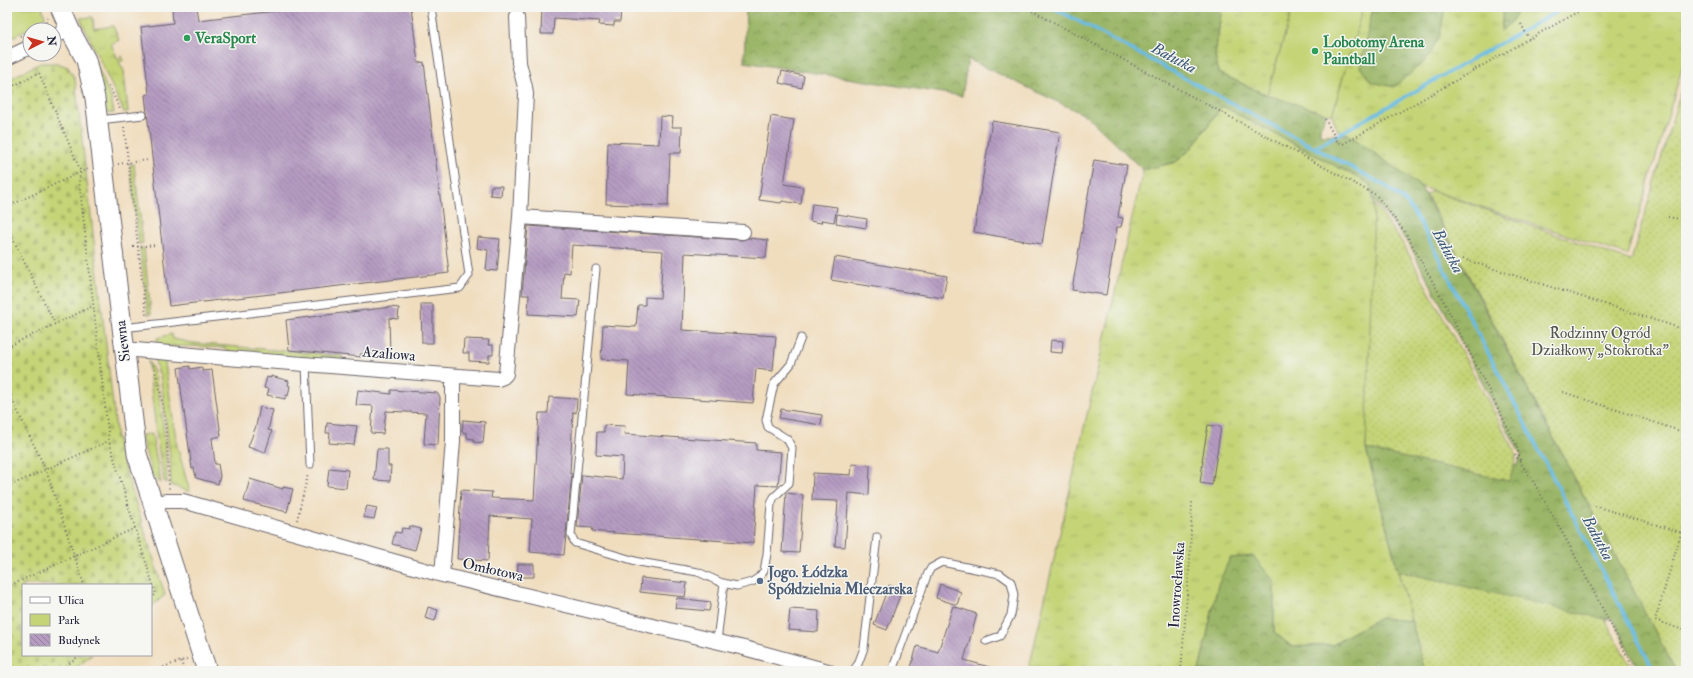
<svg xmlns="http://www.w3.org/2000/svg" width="1693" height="678" font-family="'IM FELL Double Pica',serif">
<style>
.grass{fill:url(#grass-tufts);stroke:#737b58}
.forest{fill:url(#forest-crowns);stroke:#5e6c51}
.cemetery{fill:url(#cemetery-stones);stroke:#737b58}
.park{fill:#c4d476;stroke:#737b58}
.garden{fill:url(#garden-dots);stroke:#737b58}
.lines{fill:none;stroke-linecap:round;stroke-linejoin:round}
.stream{stroke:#69bce5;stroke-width:3.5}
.building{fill:url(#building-back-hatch)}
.lane-casing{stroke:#6a6369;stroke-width:9}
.street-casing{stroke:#6a6369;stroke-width:16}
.secondary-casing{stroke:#6a6369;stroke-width:21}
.path{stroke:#6a6369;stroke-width:2;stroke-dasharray:1 3;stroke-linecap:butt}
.lane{stroke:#fff;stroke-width:7}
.street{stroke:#fff;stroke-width:14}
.secondary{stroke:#fff;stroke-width:19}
.leisure-dot{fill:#2e9e5b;stroke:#f6f6f2;stroke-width:1.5}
.service-dot{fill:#5c6f8a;stroke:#f6f6f2;stroke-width:1.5}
.labels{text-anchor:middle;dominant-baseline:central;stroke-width:3;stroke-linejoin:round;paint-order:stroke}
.leisure-label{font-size:15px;font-weight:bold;fill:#27864d;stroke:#f6f6f2;text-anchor:start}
.park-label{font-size:15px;fill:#53574d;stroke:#f6f6f2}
.street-label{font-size:15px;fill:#22223b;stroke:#f6f6f2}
.service-label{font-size:15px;font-weight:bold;fill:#4e5e75;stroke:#f6f6f2;text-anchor:start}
.water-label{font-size:16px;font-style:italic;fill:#3b5876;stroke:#f6f6f2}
</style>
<defs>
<pattern id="grass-tufts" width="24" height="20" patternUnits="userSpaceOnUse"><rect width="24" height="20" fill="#c4d476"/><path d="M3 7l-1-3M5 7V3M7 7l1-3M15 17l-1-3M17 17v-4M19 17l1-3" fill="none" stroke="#a8b667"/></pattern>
<pattern id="forest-crowns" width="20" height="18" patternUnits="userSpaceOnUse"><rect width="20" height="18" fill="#9bb667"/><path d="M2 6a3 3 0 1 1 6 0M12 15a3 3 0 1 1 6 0" fill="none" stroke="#7e9456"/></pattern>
<pattern id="cemetery-stones" width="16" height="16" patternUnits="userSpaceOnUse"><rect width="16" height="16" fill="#c4d476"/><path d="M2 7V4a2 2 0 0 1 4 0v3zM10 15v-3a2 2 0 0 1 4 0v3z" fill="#a8b667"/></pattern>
<pattern id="garden-dots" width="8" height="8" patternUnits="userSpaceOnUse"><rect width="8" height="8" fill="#c4d476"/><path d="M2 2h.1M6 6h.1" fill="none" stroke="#a8b667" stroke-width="1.8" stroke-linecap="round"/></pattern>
<pattern id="building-back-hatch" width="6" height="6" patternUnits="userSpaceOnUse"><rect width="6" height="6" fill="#b59bc1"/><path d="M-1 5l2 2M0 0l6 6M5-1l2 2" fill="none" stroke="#937e9e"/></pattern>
</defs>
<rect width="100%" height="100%" fill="#f6f6f2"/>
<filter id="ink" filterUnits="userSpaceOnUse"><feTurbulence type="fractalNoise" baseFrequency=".025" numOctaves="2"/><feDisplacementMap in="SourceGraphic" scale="8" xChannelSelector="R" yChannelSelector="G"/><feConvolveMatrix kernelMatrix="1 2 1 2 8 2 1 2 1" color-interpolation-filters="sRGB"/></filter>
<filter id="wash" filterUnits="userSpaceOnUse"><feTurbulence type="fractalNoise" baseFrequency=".012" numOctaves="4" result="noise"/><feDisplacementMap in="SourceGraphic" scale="16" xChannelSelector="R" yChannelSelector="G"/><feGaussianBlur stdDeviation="0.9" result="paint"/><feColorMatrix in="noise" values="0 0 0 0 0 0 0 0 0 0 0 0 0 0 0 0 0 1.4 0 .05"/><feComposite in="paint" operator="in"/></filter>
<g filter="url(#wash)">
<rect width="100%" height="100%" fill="#f0ddbe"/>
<path class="grass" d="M1222,7H1293L1267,95L1219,73L1215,56Z
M1363,7H1686V55L1627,255L1421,187L1348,134L1338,131L1332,115Z
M93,17L94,29L113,26L119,40L111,44L118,59L122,56L124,60L119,62L124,71L128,112H124L80,18Z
M91,52L111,98L114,113H108L103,109Z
M1222,106L1370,184L1374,204L1375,217L1366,449L1411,621L1380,618L1351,633L1333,645L1292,647L1274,632V581L1218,585L1199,671H1072L1062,668H1029L1143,170L1176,162L1191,149Z
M134,164L143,243L139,244L130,165Z
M140,248H144L151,314H148Z
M172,334L173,339L193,343L342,356V362L235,354L224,348L191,346L161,347L159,345L157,338Z
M153,355L164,356L177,446L190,492L171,485L170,458L161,380Z
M148,361C161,373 167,462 167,483L164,481L157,440Z
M152,434L161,483L152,476L141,435Z"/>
<path class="forest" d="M746,7H1105L1109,9L1110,7H1222L1215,56L1219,73L1267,95L1326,113L1320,129V135L1348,134L1421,187L1676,671H1639L1613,619L1598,618L1398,571L1366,449L1509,481L1514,464L1516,467L1521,455L1409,244L1373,199L1370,184L1222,106L1191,149L1176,162L1143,170L1087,116L968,59L962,96L744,62Z
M1373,7H1445L1440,35L1427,59L1394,87L1371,82L1360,67Z
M1503,7H1520L1511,22L1501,31Z
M1253,556L1274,581V632L1292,647L1333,645L1351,633L1380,618L1411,621L1425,671H1199L1218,585L1230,558Z"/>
<path class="cemetery" d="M40,63H57L68,67L75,79L118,447L165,595L151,607V585H23V655H92L72,671H7V80Z"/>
<path class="park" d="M7,7H42L45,17L39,23L7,40Z
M1293,7H1363L1332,115L1267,95Z"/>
<path class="garden" d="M1686,73V671H1676L1426,194L1433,191L1631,261Z
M1374,204L1404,245L1515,451L1516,458L1509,481L1366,449Z
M1398,571L1605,619L1633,671H1425Z"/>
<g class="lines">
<path class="stream" d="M1052,7L1384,185L1407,203L1422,226L1654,671
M1316,147L1565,7"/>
</g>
<g id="blocks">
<path class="building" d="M172,7H196L198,20L311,7H411L418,63L424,62L449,273L169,306L145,95L149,94L141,27L173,23Z
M542,7H621L620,22H614V26L599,25L600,21L554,18L553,34H541Z
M782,71L804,76L802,88L779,83Z
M660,116L673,117L672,127H682L681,153H670L668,206L606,204L608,142L659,144Z
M771,116L794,120L784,184L803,187L801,204L782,201L781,203L759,200Z
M992,121L1060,132L1042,244L974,232Z
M1094,160L1127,165L1118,217L1123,218L1121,227H1117L1106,295L1072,290Z
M491,186H502L501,196L490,195Z
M812,204L837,207L834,222L822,220L821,223L810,221Z
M837,214L867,219L866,228L836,223Z
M528,226L742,240L748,238L768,240L766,258L685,253L682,330L776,336L773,371L756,369L753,403L627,394L629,361L601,359L603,325L636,327L638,305H645V297L660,298L663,251L572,245L570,273L564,272L562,299L580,300L578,317L528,314L529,295H522Z
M478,237L500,239L497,271L486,270L488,250L477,248Z
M835,257L947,276L943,298L831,280Z
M421,304H433V343H422Z
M391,307L399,308L398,319L389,318L390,353L360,354L361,357L289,350L286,320Z
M464,339L489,340L488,345H493V355H489V362L469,361V353H463Z
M1051,340L1063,341L1062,353L1050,352Z
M190,366V369L202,367V371L212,370L221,436L212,438L215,464H218L220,476L218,484L196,478L194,468L192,469L178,368Z
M271,376L289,381L288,385L290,386L288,396L286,395L285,399L267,395L269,389L264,388L267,377L271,378Z
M358,390L391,394V390L437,393L440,397L438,445L424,444L426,413L386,411L383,434L371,433L373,406L356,405Z
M549,397L577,399L576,413L573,412L570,474H572L564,555L530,552L532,519L490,516L488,561L457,559L461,490L492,492L491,498L534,500L539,413H548Z
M260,407L273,410L268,430L272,431L265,453L248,447L256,426Z
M781,409L822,415L821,425L779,418Z
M463,420L485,422L483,443L474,442V439L467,438V433L462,432Z
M327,423L357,426L354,445L329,443L330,433H326Z
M604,425L625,426L624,434L756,443V450L781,452L778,486L757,485L753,543L601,532L592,531L593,528L577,527L582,475L622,479L623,457L596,455L597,432H604Z
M1208,425L1221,427L1212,485L1200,483L1203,461H1202Z
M377,449H388V466H391L390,481L374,480Z
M852,464L870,465L869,495L849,493L845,547L835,546L838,501L812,500L813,473L851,475Z
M329,468L348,470L346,488L327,486Z
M250,479L283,489V487L293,489L287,512L244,501Z
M786,493L803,495L799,553L782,552Z
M367,506L377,508L374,519L363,517Z
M410,526L421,529L415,550L392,544L395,532L401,533L402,528L409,529Z
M518,564H534V577H517Z
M641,578L687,583L685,597L640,592Z
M940,584L961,592L957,605L936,598Z
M889,585L902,590L887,630L874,625Z
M677,598L711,602L709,611L675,608Z
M953,606L977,614L964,660L993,668V671H910L917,646L938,652Z
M428,607L438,610L435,621L425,618Z
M790,609L819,611L818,632L788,630Z"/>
</g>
</g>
<g filter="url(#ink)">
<use href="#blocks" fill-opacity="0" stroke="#6a6369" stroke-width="1"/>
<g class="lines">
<g class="lane-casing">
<path id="lane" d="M99,120L143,115
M596,269L571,535L575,543L639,562L698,572L722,583L737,586L752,582L758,578L764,571L767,554L771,504L774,497L789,483L792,448L787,439L768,427L766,420L774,384L791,364L801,338
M123,328L460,288L469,275L431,7
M306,364L310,465
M717,641L724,583
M853,671L858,664L864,648L877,537
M891,671L893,668L928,573L931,568L942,562L1000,574L1011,582L1014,595L1011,615L1000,636L986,641"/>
</g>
<g class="street-casing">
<path id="street" d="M517,17L519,63L525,87L526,94L520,217
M54,36L70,30
M7,58L30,47
M124,349L227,358L498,379L503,377L506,374L520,217L743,232
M152,504L166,501H183L442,575L744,648L828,671
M442,575L453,441V376"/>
</g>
<g class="secondary-casing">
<path id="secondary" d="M60,7L70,30L86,60L95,98L137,454L207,671"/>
</g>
<path class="path" d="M1025,7L1376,195L1405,232L1444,302L1516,444L1520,460
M1521,24L1529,39
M32,30L45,23L48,18
M20,36L30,31
M109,86L120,109
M7,89L39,73L81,172L79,180L109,441L135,528L156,594L151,598
M1325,119L1337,141L1343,144L1586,7
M124,127L146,315
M118,164L148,160
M7,207L89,168
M1668,217L1686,220
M7,227L55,324
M133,247L157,245
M1463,259L1686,330
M7,347L93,306
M153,365C166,400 168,451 169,489
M7,389L46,470L84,585
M1563,392L1686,433
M1515,454L1536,486L1572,550L1635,671
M7,487L109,441
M1595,506L1686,534
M1686,517L1655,620L1686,631
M297,520L308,474
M7,587L135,528
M181,661L184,671
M60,671L80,655
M152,671L187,659
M1181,671L1190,559L1192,501"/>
<use href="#lane" class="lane"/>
<use href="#street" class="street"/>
<use href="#secondary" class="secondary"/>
</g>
</g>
<g class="leisure-dot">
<circle cx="187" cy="38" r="4"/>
<circle cx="1315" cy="51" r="4"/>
</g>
<circle class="service-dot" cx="760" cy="581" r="4"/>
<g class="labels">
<g class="leisure-label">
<text x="195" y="38">VeraSport</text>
<text x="1323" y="42">Lobotomy Arena<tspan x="1323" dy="17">Paintball</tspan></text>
</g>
<g class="park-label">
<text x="1600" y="333">Rodzinny Ogród<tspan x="1600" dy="17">Działkowy „Stokrotka”</tspan></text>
</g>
<g class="street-label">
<text transform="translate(123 341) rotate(-97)">Siewna</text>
<text transform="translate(389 354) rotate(5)">Azaliowa</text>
<text transform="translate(493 570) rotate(13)">Omłotowa</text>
<text transform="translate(1177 585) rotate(-86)">Inowrocławska</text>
</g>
<g class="service-label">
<text x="768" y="572">Jogo. Łódzka<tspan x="768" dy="17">Spółdzielnia Mleczarska</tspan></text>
</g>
<g class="water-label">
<text transform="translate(1174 58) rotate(28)">Bałutka</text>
<text transform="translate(1448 251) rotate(62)">Bałutka</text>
<text transform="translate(1598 538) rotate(62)">Bałutka</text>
</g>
</g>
<rect width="1693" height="678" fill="none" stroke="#f6f6f2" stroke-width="24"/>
<rect x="22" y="584" width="130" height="72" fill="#f6f6f2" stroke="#a1a1a9"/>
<rect x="30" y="597" width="20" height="6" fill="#ffffff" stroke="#a1a1a9"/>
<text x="58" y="604" font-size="12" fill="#22223b">Ulica</text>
<rect x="30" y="614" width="20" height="12" fill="#c4d476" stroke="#a1a1a9"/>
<text x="58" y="624" font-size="12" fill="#22223b">Park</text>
<rect x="30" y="634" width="20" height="12" fill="url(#building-back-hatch)" stroke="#a1a1a9"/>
<text x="58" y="644" font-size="12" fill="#22223b">Budynek</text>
<g transform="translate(42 42) rotate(84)"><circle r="19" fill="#f6f6f2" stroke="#a1a1a9"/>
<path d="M0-3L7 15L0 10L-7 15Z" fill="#c8321e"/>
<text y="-6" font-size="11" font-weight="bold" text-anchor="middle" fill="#22223b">N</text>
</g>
</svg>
